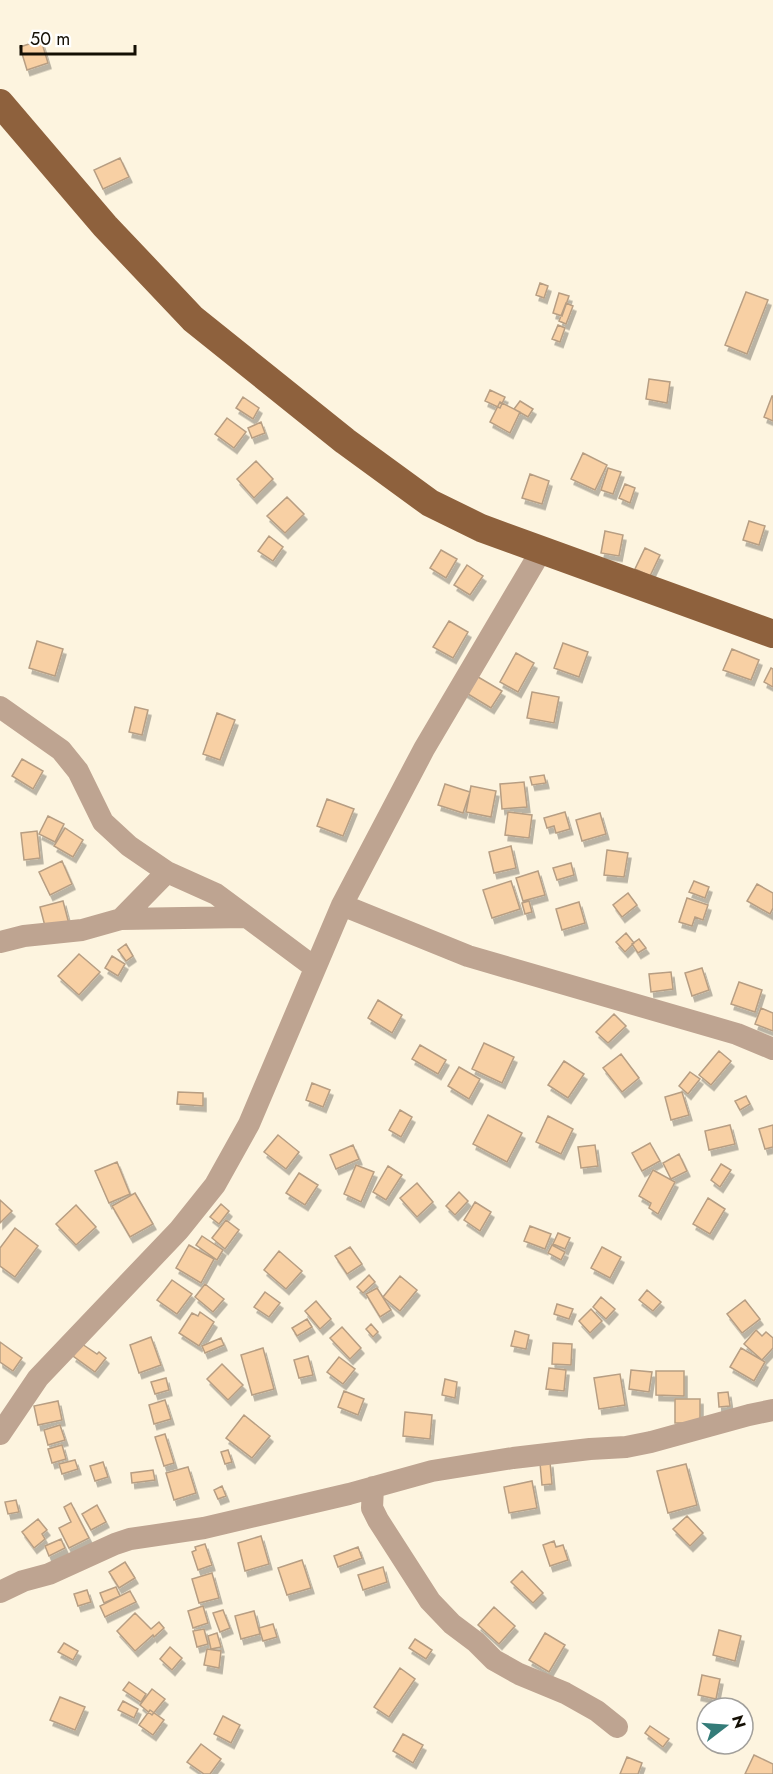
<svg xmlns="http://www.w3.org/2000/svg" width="773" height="1774" font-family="Jost,sans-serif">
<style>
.building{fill:#f8d0a4;stroke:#b79e83;stroke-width:1.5;filter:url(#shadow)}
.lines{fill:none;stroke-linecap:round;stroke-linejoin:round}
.minor{stroke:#bea491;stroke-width:22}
.major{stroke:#8e613d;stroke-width:28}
</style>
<defs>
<filter id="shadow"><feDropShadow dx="3" dy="5.5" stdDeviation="0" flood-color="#0004"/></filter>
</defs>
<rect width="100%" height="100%" fill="#fdf4df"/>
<path class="building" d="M41,40L48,63L27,70L20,47Z
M120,158L129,177L103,189L94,170Z
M540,283L548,286L544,298L536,295Z
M746,292L768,300L747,354L725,345Z
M559,293L569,296L562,316L553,313Z
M566,303L573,306L566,324L559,321Z
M558,325L565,328L560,342L552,339Z
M649,379L670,382L667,403L646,399Z
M490,390L505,397L500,408L485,401Z
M772,396H773V421L764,417Z
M243,397L259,408L253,419L236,408Z
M520,401L533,409L528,417L514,409Z
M500,402L520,412L510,433L490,422Z
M227,418L246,432L234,448L215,434Z
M261,422L265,433L252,438L248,428Z
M583,453L607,465L595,490L571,479Z
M256,461L273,479L254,498L237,479Z
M608,468L621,472L613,494L601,490Z
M530,474L549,481L542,504L522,498Z
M625,484L635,488L630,503L619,498Z
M287,497L304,514L285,533L267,516Z
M749,521L765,526L759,545L743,540Z
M605,531L623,535L619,556L601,553Z
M269,536L283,547L273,561L258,551Z
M645,548L660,555L650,576L635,569Z
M441,550L457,559L446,578L430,568Z
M467,565L483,576L470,595L454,585Z
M449,621L468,632L453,658L433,647Z
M37,641L63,649L55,676L29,668Z
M563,643L588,652L579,677L554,668Z
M732,649L759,660L751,680L723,670Z
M516,653L534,663L518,692L500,682Z
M771,668L773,669V687L764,682Z
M473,674L502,691L491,708L463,691Z
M532,692L559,697L554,723L527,718Z
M135,707L148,710L142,735L129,732Z
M217,713L235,720L220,760L203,754Z
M22,759L43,771L33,789L12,776Z
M544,775L546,783L532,785L530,777Z
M524,782L527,807L502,809L500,784Z
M445,784L470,792L463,813L438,805Z
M471,786L496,791L491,817L466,812Z
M327,799L354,809L343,836L317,826Z
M508,812L532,815L529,838L505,835Z
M565,812L570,829L556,833L554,826L547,828L544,818Z
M600,813L606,834L582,841L576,820Z
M48,816L64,824L55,842L39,834Z
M65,828L83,840L73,857L54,846Z
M37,831L40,858L24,860L21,833Z
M511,846L516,868L494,873L489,852Z
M607,850L628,853L624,877L604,875Z
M62,861L72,884L50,895L39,872Z
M571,863L574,875L557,880L553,868Z
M538,871L545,895L523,901L516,878Z
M511,881L520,909L492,918L483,890Z
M694,881L709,887L705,898L689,892Z
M757,884L773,893V908L770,914L747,901Z
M628,893L637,905L622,917L613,905Z
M687,898L708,905L703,920L695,917L692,926L679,922Z
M63,901L69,924L46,930L40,907Z
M529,901L532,912L525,914L522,903Z
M579,902L585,923L562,930L556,909Z
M626,933L634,943L625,952L616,942Z
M639,939L646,948L638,953L632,944Z
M126,944L133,956L126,961L118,950Z
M79,954L100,972L79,995L58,976Z
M112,956L125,964L118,976L105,968Z
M702,968L709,990L692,996L685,973Z
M671,972L673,989L651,992L649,974Z
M739,982L762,990L755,1012L731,1004Z
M378,1000L402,1015L392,1033L368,1018Z
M761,1008L773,1013V1031L755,1024Z
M614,1014L626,1026L608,1043L596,1032Z
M484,1043L514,1057L502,1083L472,1069Z
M420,1045L446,1060L438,1074L412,1059Z
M719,1051L731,1061L711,1085L699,1075Z
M621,1054L639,1078L622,1092L603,1068Z
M564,1061L584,1074L568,1098L548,1085Z
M459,1067L480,1079L469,1099L448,1086Z
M690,1072L700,1079L688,1094L679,1086Z
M312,1083L330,1090L323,1107L306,1100Z
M178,1092L203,1093V1106L177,1104Z
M682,1092L689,1115L671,1120L665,1097Z
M746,1096L750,1104L740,1110L735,1101Z
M400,1110L412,1117L401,1137L389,1130Z
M488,1115L522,1133L507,1162L473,1144Z
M548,1116L573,1129L561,1154L536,1142Z
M730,1125L735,1144L709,1150L705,1131Z
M773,1125V1147L765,1149L759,1129Z
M278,1135L299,1152L286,1169L264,1152Z
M650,1143L660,1161L642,1171L632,1153Z
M353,1145L359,1159L336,1169L330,1155Z
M595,1145L598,1166L581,1168L578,1147Z
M679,1154L687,1171L671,1179L663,1163Z
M117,1162L130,1194L109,1203L95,1171Z
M721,1164L731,1170L720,1187L711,1180Z
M356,1165L374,1172L361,1202L344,1194Z
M388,1166L402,1175L386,1200L373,1192Z
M653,1170L675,1182L658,1214L649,1208L651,1203L639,1196Z
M299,1173L318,1185L305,1205L286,1193Z
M417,1183L433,1202L417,1217L400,1198Z
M459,1192L468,1201L455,1215L446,1206Z
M135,1193L153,1224L130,1237L112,1206Z
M708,1198L725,1209L710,1234L693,1224Z
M0,1200L12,1211L0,1223Z
M475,1202L491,1212L480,1231L464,1220Z
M221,1204L229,1211L219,1224L210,1217Z
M76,1205L96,1227L76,1245L56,1224Z
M226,1220L239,1230L225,1249L212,1238Z
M530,1226L551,1234L545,1249L524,1241Z
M15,1228L38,1246L15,1277L0,1266V1248Z
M558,1233L570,1238L565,1249L553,1244Z
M202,1236L223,1250L217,1260L196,1245Z
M189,1245L214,1259L201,1283L176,1268Z
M552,1245L565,1252L561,1260L548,1253Z
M350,1247L362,1264L347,1274L335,1256Z
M602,1247L621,1257L610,1278L591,1268Z
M279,1251L302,1271L286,1289L264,1270Z
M369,1275L375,1282L363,1293L357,1287Z
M400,1276L417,1290L400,1311L383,1297Z
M172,1280L192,1294L177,1314L157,1300Z
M205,1284L224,1299L213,1312L195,1297Z
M377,1288L391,1310L380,1317L366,1294Z
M647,1290L661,1302L653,1311L639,1300Z
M265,1292L280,1303L269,1317L254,1307Z
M601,1297L615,1309L606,1319L593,1307Z
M745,1300L760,1319L742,1333L727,1314Z
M316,1301L331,1319L320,1329L305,1311Z
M557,1304L573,1309L569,1319L554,1314Z
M591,1309L602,1321L590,1333L579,1321Z
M200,1312L214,1322L199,1346L179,1333L192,1313L198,1316Z
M307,1319L312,1327L297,1336L292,1328Z
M371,1324L378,1332L373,1337L366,1329Z
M342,1327L361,1348L350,1359L330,1338Z
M756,1330L762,1336L766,1332L773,1338V1348L762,1360L744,1344Z
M515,1331L529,1335L526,1349L511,1346Z
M151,1337L161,1365L139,1373L130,1345Z
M221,1338L224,1345L205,1353L202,1346Z
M0,1342L22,1358L13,1371L0,1362Z
M553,1343L572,1344L571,1365L552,1364Z
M82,1344L97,1354L99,1352L106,1358L95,1372L73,1356Z
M263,1348L274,1389L252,1395L241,1355Z
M741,1348L765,1362L754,1381L730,1367Z
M308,1356L313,1375L299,1378L294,1360Z
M339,1357L355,1369L343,1384L327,1372Z
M222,1364L243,1385L228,1400L207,1379Z
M549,1368L566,1370L564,1391L546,1389Z
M631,1370L652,1372L649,1392L629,1389Z
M656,1371H684V1396L656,1395Z
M620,1374L625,1405L599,1409L594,1378Z
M166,1378L169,1390L155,1394L151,1382Z
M445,1379L457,1382L455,1398L442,1395Z
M344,1391L364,1399L358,1415L338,1407Z
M728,1392L730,1406L719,1407L718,1393Z
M675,1399H700V1423H675Z
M165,1400L171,1419L154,1424L149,1405Z
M58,1401L62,1420L38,1425L34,1406Z
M405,1412L432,1415L430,1439L403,1436Z
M244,1415L270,1436L252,1458L226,1438Z
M60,1425L65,1440L48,1445L44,1430Z
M165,1434L174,1463L164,1466L155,1437Z
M62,1445L66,1459L52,1463L48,1449Z
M228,1450L232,1462L225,1464L221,1452Z
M75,1460L78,1469L62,1474L59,1464Z
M103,1462L108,1477L95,1481L90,1466Z
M550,1462L552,1484L542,1485L540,1463Z
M686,1464L697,1505L668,1513L657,1471Z
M188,1467L196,1493L174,1500L166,1473Z
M153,1470L155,1480L132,1483L131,1473Z
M532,1481L537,1508L509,1513L504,1487Z
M222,1486L226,1496L218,1499L214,1490Z
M16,1500L19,1512L8,1514L5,1502Z
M71,1503L89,1538L69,1548L59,1528L71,1522L64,1507Z
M97,1505L106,1522L91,1530L82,1514Z
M687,1516L703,1533L690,1546L673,1529Z
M38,1519L47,1530L42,1534L45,1539L34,1548L22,1532Z
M261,1536L269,1564L245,1571L238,1543Z
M61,1539L65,1548L49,1556L45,1546Z
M554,1541L556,1547L563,1545L568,1560L550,1566L543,1545Z
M205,1544L212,1565L198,1570L192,1552L196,1550L195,1547Z
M358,1547L362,1558L338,1567L334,1556Z
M302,1560L311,1588L287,1595L278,1568Z
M125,1562L135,1578L119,1588L109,1572Z
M383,1567L387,1582L363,1590L358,1575Z
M522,1571L543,1593L533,1603L511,1582Z
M212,1573L219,1598L199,1603L192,1579Z
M116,1587L120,1596L104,1603L100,1593Z
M87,1590L91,1602L78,1606L74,1594Z
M130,1591L136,1602L105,1617L100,1606Z
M203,1606L208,1623L193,1628L188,1611Z
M494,1607L515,1626L499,1644L478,1625Z
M223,1610L230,1628L220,1632L213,1613Z
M254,1611L260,1634L241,1639L235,1616Z
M135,1613L151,1629L159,1622L164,1628L154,1637L153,1635L135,1651L117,1631Z
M273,1624L277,1637L263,1641L259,1628Z
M204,1629L208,1644L197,1647L193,1631Z
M719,1630L741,1636L735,1661L713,1655Z
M217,1633L221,1647L211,1649L208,1636Z
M545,1633L565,1645L549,1672L529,1660Z
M415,1639L432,1650L426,1659L409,1648Z
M64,1643L78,1651L73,1660L58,1652Z
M170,1647L182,1658L172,1670L160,1659Z
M207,1649L221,1651L219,1668L204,1665Z
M400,1668L415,1679L389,1717L374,1707Z
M702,1675L720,1679L716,1699L698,1695Z
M129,1682L146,1694L141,1702L123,1690Z
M152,1689L165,1699L152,1715L140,1705Z
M60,1697L85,1707L75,1730L50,1720Z
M123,1701L138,1709L134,1718L118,1710Z
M150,1710L164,1720L153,1735L139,1725Z
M223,1716L240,1725L231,1743L214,1734Z
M650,1726L669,1739L663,1747L645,1733Z
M403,1734L423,1745L413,1763L393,1751Z
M201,1744L221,1759L210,1774H204L187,1762Z
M754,1755L773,1764V1774H745Z
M627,1757L642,1763L638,1774H620Z"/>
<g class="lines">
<path class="minor" d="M0,707L61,750L78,771L103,822L129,846L167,872L216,894L314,967
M342,905L468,956L737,1034L773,1049
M121,919L167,872
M0,942L24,936L82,930L121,919L246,917
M0,1434L38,1378L179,1230L215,1185L249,1124L342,905L424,749L541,551
M373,1487L372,1508L378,1520L430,1601L452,1624L476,1642L494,1660L519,1674L565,1693L597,1711L617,1727
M0,1592L23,1581L49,1574L115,1544L130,1539L204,1528L349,1494L432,1471L513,1458L590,1449L626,1447L651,1442L749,1415L773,1410"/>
<path class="major" d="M0,103L105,226L193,319L345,441L430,503L481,528L773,634"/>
</g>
<g transform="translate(725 1726) rotate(73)"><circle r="28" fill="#ffffff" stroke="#a19f9b" stroke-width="1.5"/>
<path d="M0-4.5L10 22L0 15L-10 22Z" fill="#347c79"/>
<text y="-9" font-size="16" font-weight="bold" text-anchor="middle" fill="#140f04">N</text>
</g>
<path d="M21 45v9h114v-9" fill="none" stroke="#140f04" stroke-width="3"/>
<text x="30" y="45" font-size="18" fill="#140f04" stroke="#ffffff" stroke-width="4.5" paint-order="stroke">50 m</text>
</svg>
